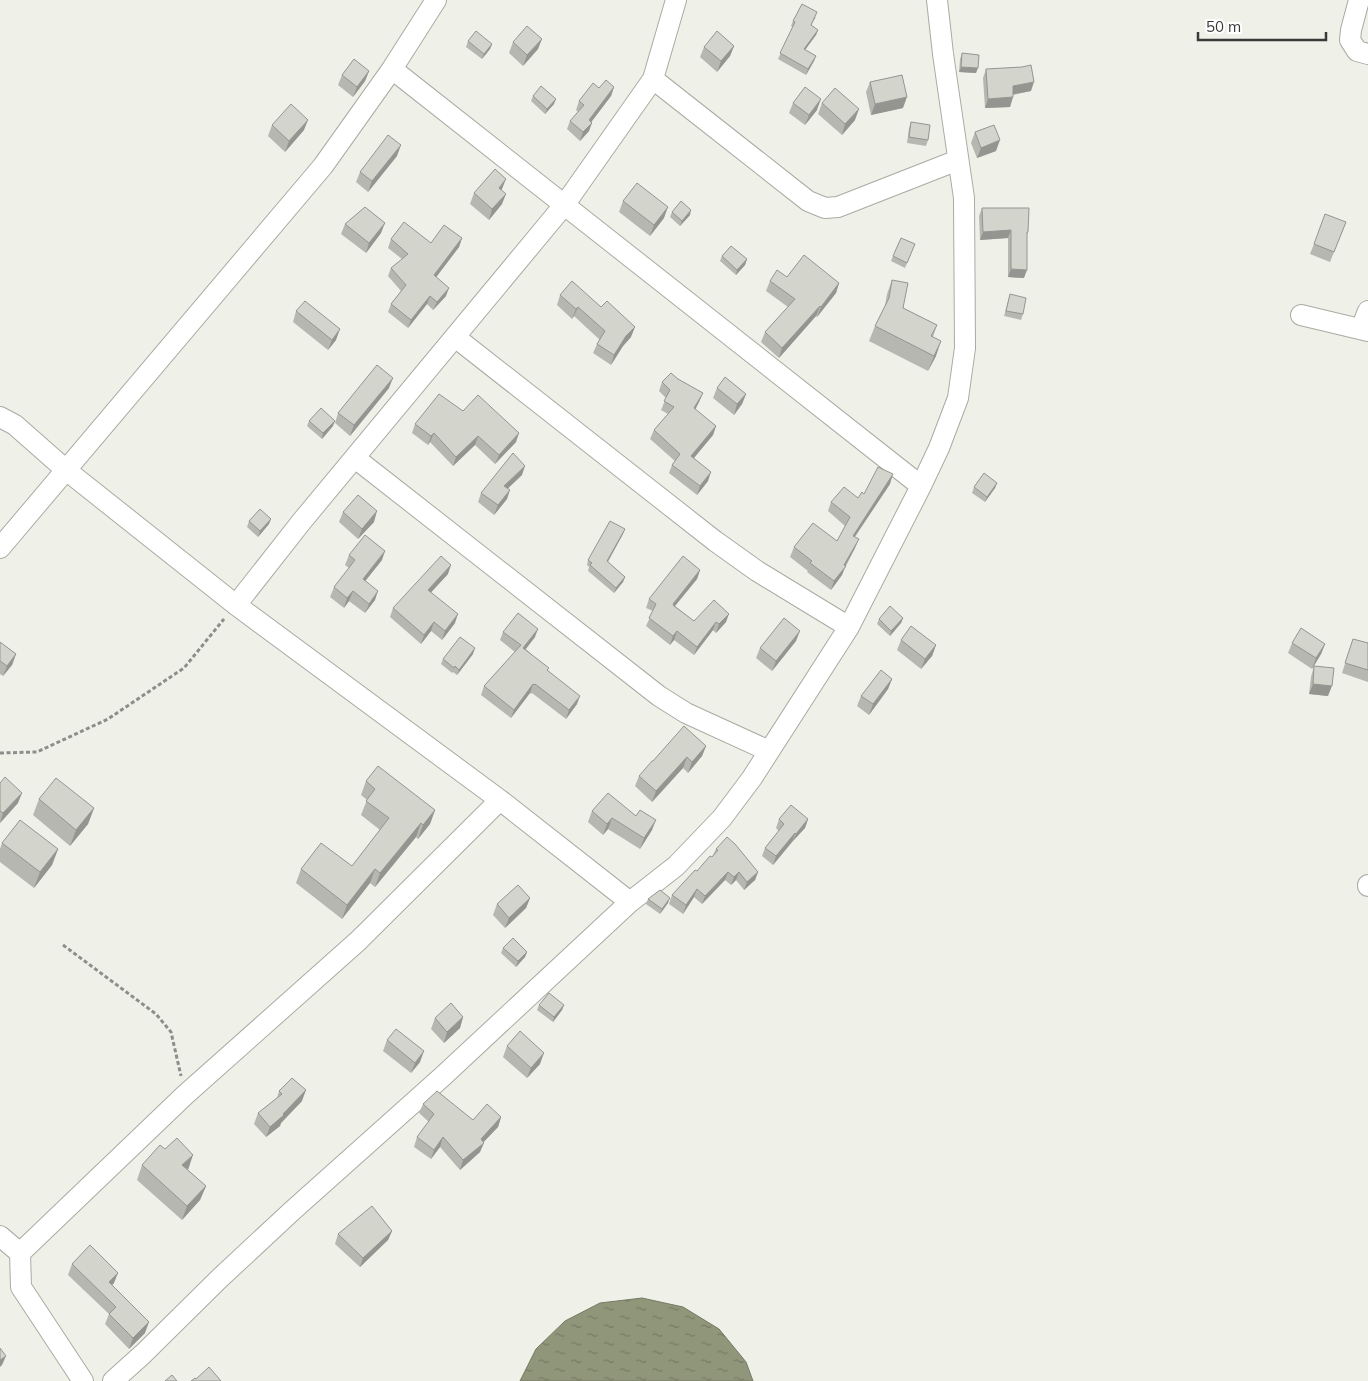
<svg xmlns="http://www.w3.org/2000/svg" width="1368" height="1381" font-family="Mulish,sans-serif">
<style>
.water{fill:url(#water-ripples);stroke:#767a65}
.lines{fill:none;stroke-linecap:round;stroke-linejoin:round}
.minor-casing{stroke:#a9aba3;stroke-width:22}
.path{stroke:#8d8e89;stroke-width:3;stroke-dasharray:4 2.5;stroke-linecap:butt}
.minor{stroke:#fff;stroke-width:20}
.wall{fill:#b5b7b0}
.shaded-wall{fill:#949590}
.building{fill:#d3d5cd;stroke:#949590}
</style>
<defs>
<pattern id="water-ripples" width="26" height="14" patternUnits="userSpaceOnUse" patternTransform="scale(1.25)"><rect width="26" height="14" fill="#909679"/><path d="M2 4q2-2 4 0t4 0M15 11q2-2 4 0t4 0" fill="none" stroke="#777b64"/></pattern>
</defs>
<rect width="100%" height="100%" fill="#eff1e9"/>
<path class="water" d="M642,1298L683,1307L719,1329L746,1362L753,1381H520L536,1349L565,1321L600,1303Z"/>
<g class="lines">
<g class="minor-casing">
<path id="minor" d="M1359,0L1351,30L1350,40L1357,51L1368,54
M392,69L921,486
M653,79L808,201L825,208L838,207L958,160
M1301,315L1368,331
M1361,329L1368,311
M455,337L715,541L757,571L849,627
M0,417L15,425L66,470L236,605L500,800L630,902
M355,458L659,696L686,713L769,751
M0,548L323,166L392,69L436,0
M236,605L302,521L565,204L653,79L676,0
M1368,885V886
M0,1236L20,1253
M83,1381L21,1287L20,1253L185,1095L358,941L500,800
M113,1381L143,1354L220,1278L292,1211L442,1077L630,902L676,866L722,818L752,778L849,627L921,486L939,448L958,398L965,348L964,198L943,54L937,0"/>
</g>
<path class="path" d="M0,753L37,752L108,719L184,668L224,619
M63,945L156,1014L171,1032L181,1076"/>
<use href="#minor" class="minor"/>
</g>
<path class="wall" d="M816,17L811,25L818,30L816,35L805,50L816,56L814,61L806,75L778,59L793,27L791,26L793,21Z
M468,41L492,44L490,49L482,59L466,47Z
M513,42L538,49L523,66L509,53Z
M734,46L730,56L717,72L700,57L704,47Z
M962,53L976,73L959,72L960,59Z
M986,69L1031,91L1013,95V97L1010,107L985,108L983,78Z
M369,71L365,81L353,97L338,85L342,75Z
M870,82L903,108L871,115L866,92Z
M614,87L611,96L591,122L589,131L580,141L567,129L570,121L578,112L576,110L579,101L599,88Z
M533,96L554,104L545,114L531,101Z
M793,103L817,110L805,125L789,113Z
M822,103L855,120L842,135L818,114Z
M911,122L928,140L926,146L907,143L909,128Z
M272,125L304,130L285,152L268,136Z
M975,132L996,151L977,158L971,143Z
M397,156L368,192L356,182L360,172Z
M502,189V204L489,220L470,204L474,193Z
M623,201L664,218L650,236L619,212Z
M982,208L1028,232L1027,235L1024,278L1008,277V238L980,240L979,216Z
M672,212L690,215L680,226L670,217Z
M1346,222L1330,262L1310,254L1314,244Z
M345,224L381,233L366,253L341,234Z
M462,238L459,247L436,277L446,296L433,310L427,304L408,328L388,312L391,304L401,291L388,276L391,268L402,259L388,248L391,239L431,243Z
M915,244L905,268L891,261L893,256Z
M722,256L747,259L745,265L736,275L720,261Z
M787,277L839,283L836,293L817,317L816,316L779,358L761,342L765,332L788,307L766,291L770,281Z
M892,280L903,308L937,325L933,337L936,356L928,371L869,341L875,326L885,306L887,294Z
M1010,294L1023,314L1021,320L1004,316Z
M560,295L631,337L623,346L611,365L593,353L597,344L600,340L574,316L572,319L557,305Z
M296,311L336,340L328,350L293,322Z
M678,379L703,393L699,402L695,410L716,426L713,435L694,458L708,481L697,495L669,473L672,465L675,461L650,439L654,430L668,414L661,410L666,398L659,391L662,382Z
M389,388L350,436L335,423L338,413Z
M717,388L746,394L742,404L734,415L713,398Z
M463,411L516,442L495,464L475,445L453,466L430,442L428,445L412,433L415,424Z
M309,421L333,426L322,439L307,426Z
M522,475L508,488L507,499L494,515L478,502L481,493Z
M997,483L995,488L985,502L972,493L974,487Z
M890,484L855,537V548L846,566L842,575L831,590L807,572L808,571L790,557L794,547L837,541L845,526L828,511L831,502L858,498L864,494Z
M343,512L374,522L358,539L339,522Z
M249,521L269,524L258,537L247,527Z
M623,534L608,562L625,577L623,582L614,593L588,571L589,567L587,565L588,560Z
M349,555L382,560L365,581L375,600L365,613L349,601L344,608L330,597L334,587L349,568L345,565Z
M700,570L697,579L675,606L694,621L726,622L716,633L713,630L694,655L674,640L670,645L646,626L653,611L646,608L649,599Z
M448,574L431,592L455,623L442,640L431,631L421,644L390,617L393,608Z
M903,618L901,623L890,636L877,624L879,619Z
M503,632L535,637L526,649L548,671L577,704L566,719L532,693L531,694L530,693L511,718L481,695L484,686L515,652L500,640Z
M1353,639L1368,643V682L1342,673Z
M901,640L936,645L932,656L921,669L897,650Z
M796,641L772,671L756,658L760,648Z
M0,642L16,654L12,665L3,676L0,674Z
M1292,643L1325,644L1321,654L1312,669L1288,653Z
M473,654L457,675L453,672L452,673L441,664L443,659Z
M1314,666L1328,696L1309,694L1311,677Z
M892,679L888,689L869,715L857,706L861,696Z
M706,746L702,756L688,773L683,768L652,802L635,786L639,776Z
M366,781L435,810L430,824L418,839L416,837L375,887L370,883L342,919L296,883L301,869L352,866L380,830L361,815L367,800L361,795Z
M0,783L18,803L0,823Z
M39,799L94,808L88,824L70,846L33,815Z
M592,811L652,830L640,849L608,829L603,835L588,822Z
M779,819H808L805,828L792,842L773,865L762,856L765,848L779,831L776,828Z
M2,843L58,849L52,865L34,888L0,862V849Z
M716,849L758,872L755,880L744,890L736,880L731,885L725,880L702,904L694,897L683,914L669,904L672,895L697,871L712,857Z
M530,898L526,908L505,928L493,915L497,904Z
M648,899L668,903L660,914L646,904Z
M503,948L527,952L525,957L516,967L501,953Z
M539,1005H564L562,1010L553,1022L537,1010Z
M463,1017L460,1028L444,1043L431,1029L435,1018Z
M387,1040L420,1062L411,1073L383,1051Z
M507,1046L540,1064L527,1078L503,1057Z
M279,1091L302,1101L281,1123L280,1126L266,1137L254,1124L258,1113L277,1098Z
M423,1104L473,1120L501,1117L498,1127L483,1142L480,1152L460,1170L440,1147L431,1159L414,1147L417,1137L429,1122L419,1113Z
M142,1165L188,1170L206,1186L200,1200L182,1220L137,1180Z
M392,1231L388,1240L360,1267L335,1244L338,1234Z
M72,1264L114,1283L112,1285L145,1333L129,1349L105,1324L109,1314L68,1275Z"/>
<path class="shaded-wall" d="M818,30L816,35L802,54L804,49Z
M542,39L538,49L523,66L527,55Z
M492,44L490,49L482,59L484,54Z
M734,46L730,56L717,72L721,61Z
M816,56L814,61L806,75L808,69Z
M961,67L978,68L976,73L959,72Z
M369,71L365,81L353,97L357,87Z
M1034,82L1031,91L1009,95L1013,86Z
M614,87L611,96L586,129L589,120Z
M907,97L903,108L871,115L875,104Z
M1013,97L1010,107L985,108L988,99Z
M556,99L554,104L545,114L547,109Z
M821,99L817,110L805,125L809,115Z
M859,109L855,120L842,135L845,124Z
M308,120L304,130L285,152L289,141Z
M592,123L589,131L580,141L583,132Z
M1000,140L996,151L977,158L981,148Z
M401,145L397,156L368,192L372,181Z
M506,179L502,189L495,198L499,188Z
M506,194L502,204L489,220L492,209Z
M668,207L664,218L650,236L654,225Z
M691,210L690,215L680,226L682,221Z
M385,223L381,233L366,253L369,243Z
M1011,230L1008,238L980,240L983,232Z
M462,238L459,247L431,284L434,275Z
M747,259L745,265L736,275L737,270Z
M1011,269L1027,270L1024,278L1008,277Z
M839,283L836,293L817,317L821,307Z
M449,288L446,296L433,310L437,302Z
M430,296L427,304L408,328L411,320Z
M820,306L816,316L779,358L782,348Z
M578,307L574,316L572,319L576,309Z
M635,327L631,337L623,346L611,365L614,355L626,336Z
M340,329L336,340L328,350L332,340Z
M941,341L936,356L928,371L934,356Z
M393,378L389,388L350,436L354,425Z
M703,393L699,402L691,417L694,408Z
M746,394L742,404L734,415L737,404Z
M335,421L333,426L322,439L323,433Z
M716,426L713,435L688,465L691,456Z
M434,433L430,442L428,445L431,436Z
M519,433L516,442L495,464L499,455Z
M478,436L475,445L453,466L456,457Z
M525,466L522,475L501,495L504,486Z
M711,472L708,481L697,495L700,486Z
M893,474L890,484L849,545L853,536Z
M997,483L995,488L985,502L987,497Z
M510,490L507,499L494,515L498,505Z
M377,511L374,522L358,539L362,529Z
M271,519L269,524L258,537L260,531Z
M625,529L623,534L605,566L607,561Z
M859,539L855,548L845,566L842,575L831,590L834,581Z
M385,551L382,560L359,589L363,579Z
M451,565L448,574L425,599L428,590Z
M700,570L697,579L670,612L673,604Z
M625,577L623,582L614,593L616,588Z
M353,591L349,601L344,608L347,598Z
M378,591L375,600L365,613L369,604Z
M458,614L455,623L442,640L445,631Z
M729,614L726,622L716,633L719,624Z
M903,618L901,623L890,636L891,631Z
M434,622L431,631L421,644L424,635Z
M716,622L713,630L694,655L697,647Z
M538,629L535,637L520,656L523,648Z
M677,631L674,640L670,645L673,636Z
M800,631L796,641L772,671L776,661Z
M1325,644L1321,654L1312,669L1316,658Z
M936,645L932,656L921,669L925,659Z
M475,648L473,654L457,675L459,670Z
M16,654L12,665L3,676L7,666Z
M892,679L888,689L869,715L873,704Z
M533,684L530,693L511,718L514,710Z
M1313,684L1332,686L1328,696L1309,694Z
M580,696L577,704L566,719L569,710Z
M706,746L702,756L688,773L692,762Z
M687,757L683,768L652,802L656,791Z
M22,793L18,803L0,823L3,813Z
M94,808L88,824L70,846L76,830Z
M435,810L430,824L418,839L423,825Z
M612,818L608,829L603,835L607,824Z
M808,819L805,828L792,842L796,834Z
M656,820L652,830L640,849L644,838Z
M421,823L416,837L375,887L380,873Z
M795,833L792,842L773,865L776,856Z
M58,849L52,865L34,888L40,872Z
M375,869L370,883L342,919L347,905Z
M728,872L725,880L702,904L705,896Z
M739,872L736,880L731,885L734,877Z
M758,872L755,880L744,890L747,882Z
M697,889L694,897L683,914L686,905Z
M530,898L526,908L505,928L509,918Z
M670,898L668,903L660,914L662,909Z
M527,952L525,957L516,967L518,961Z
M564,1005L562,1010L553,1022L554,1017Z
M463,1017L460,1028L444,1043L447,1032Z
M424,1051L420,1062L411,1073L415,1063Z
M544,1053L540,1064L527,1078L531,1068Z
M306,1090L302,1101L281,1123L280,1126L266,1137L270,1127L283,1114Z
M501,1117L498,1127L478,1148L484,1143L480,1152L460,1170L463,1160L481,1139Z
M443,1137L440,1147L431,1159L434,1150Z
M193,1155L188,1170L182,1165Z
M206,1186L200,1200L182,1220L187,1206Z
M392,1231L388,1240L360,1267L363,1258Z
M118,1273L114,1283L105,1292L109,1282Z
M149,1322L145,1333L129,1349L133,1338Z
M6,1356L2,1365L0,1367V1360Z"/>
<path class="building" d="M802,4L817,12L811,25L818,30L804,49L816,56L808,69L780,53L795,22L793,21Z
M527,26L542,39L527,55L513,42Z
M476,31L492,44L484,54L468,41Z
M717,31L734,46L721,61L704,47Z
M962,53L979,55L978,68L961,67Z
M354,59L369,71L357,87L342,75Z
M1031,65L1034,82L1013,86V97L988,99L986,69L1022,67Z
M902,75L907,97L875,104L870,82Z
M606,80L614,87L589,120L592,123L583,132L570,121L584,105L579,101L593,83L599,88Z
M541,86L556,99L547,109L533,96Z
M805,87L821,99L809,115L793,103Z
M835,88L859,109L845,124L822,103Z
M291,104L308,120L289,141L272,125Z
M911,122L930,125L928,140L909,137Z
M994,125L1000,140L981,148L975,132Z
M388,135L401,145L372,181L360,172Z
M495,169L506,179L499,188L506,194L492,209L474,193Z
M637,183L668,207L654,225L623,201Z
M681,201L691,210L682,221L672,212Z
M365,207L385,223L369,243L345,224Z
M982,208H1029L1028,232H1027V270L1011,269V230L983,232Z
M1325,214L1346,222L1334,252L1314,244Z
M404,222L431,243L444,225L462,238L434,275L449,288L437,302L430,296L411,320L391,304L406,285L391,268L408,254L391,239Z
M901,238L915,244L907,263L893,256Z
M731,246L747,259L737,270L722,256Z
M804,255L839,283L821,307L820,306L782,348L765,332L795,299L770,281L777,270L787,277Z
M892,280L908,283L903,308L937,325L931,336L941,341L934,356L875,326L889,298Z
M572,281L601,307L607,301L635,327L626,336L614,355L597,344L605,331L578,307L576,309L560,295Z
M1010,294L1026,298L1023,314L1006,311Z
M305,301L340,329L332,340L296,311Z
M377,365L393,378L354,425L338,413Z
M671,373L678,379L703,393L694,408L716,426L691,456L711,472L700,486L672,465L680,454L654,430L674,407L664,401L670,390L662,382Z
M725,377L746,394L737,404L717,388Z
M439,394L463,411L478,395L519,433L499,455L478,436L456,457L434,433L431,436L415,424Z
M321,408L335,421L323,433L309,421Z
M513,453L525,466L504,486L510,490L498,505L481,493Z
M878,467L893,474L853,536L859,539L844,565L846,566L834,581L810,563L812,561L794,547L813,523L837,541L850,517L831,502L844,487L858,498L862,492L864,494Z
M984,473L997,483L987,497L974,487Z
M358,495L377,511L362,529L343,512Z
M260,509L271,519L260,531L249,521Z
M610,521L625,529L607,561L625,577L616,588L590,565L592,563L588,560Z
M365,535L385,551L363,579L378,591L369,604L353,591L347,598L334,587L355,560L349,555Z
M441,556L451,565L428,590L458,614L445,631L434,622L424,635L393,608Z
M683,556L700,570L673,604L674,606L694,621L714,600L729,614L719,624L716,622L697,647L677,631L673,636L649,618L656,604L649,599Z
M890,606L903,618L891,631L879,619Z
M518,613L538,629L523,648L549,668L547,670L580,696L569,710L535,684L534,685L533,684L514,710L484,686L521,645L503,632Z
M784,618L800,631L776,661L760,648Z
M911,626L936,645L925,659L901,640Z
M1301,628L1325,644L1316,658L1292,643Z
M460,637L475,648L459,670L455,666L454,668L443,659Z
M1353,639L1368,643V670L1345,663Z
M0,642L16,654L7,666L0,661Z
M1314,666L1334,668L1332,686L1313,684Z
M881,670L892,679L873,704L861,696Z
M684,726L706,746L692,762L687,757L656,791L639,776L652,761H653Z
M378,766L435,810L423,825L421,823L380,873L375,869L347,905L301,869L321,843L352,866L389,818L366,801L375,789L366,781Z
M5,777L22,793L3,813L0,811V783Z
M56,778L94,808L76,830L39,799Z
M608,793L636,816L640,810L656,820L644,838L612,818L607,824L592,811Z
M791,805L808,819L796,834L795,833L776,856L765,848L784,824L779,819Z
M20,820L58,849L40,872L2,843Z
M727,837L735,844L758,872L747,882L739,872L734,877L728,872L705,896L697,889L686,905L672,895L695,870L697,871L710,856L712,857L718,850L716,849Z
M518,885L530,898L509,918L497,904Z
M660,890L670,898L662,909L648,899Z
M513,938L527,952L518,961L503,948Z
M549,993L564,1005L554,1017L539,1005Z
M451,1003L463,1017L447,1032L435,1018Z
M396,1029L424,1051L415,1063L387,1040Z
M520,1031L544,1053L531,1068L507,1046Z
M292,1078L306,1090L283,1114L284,1115L270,1127L258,1113L282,1094L279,1091Z
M437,1091L473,1120L487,1104L501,1117L481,1139L484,1143L463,1160L443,1137L434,1150L417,1137L434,1114L423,1104Z
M177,1138L193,1155L182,1165L206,1186L187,1206L142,1165L160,1145L165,1149Z
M372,1206L392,1231L363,1258L338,1234Z
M90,1245L118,1273L109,1282L149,1322L133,1338L109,1314L116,1307L72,1264Z
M0,1348L6,1356L0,1360Z
M209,1367L221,1381H191L195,1378L196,1379Z
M172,1375L177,1381H165Z"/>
<path d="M1198 32v8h128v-8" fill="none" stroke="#393a37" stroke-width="2.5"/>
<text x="1206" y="32" font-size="15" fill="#393a37" stroke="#ffffff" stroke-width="4" paint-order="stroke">50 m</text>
</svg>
